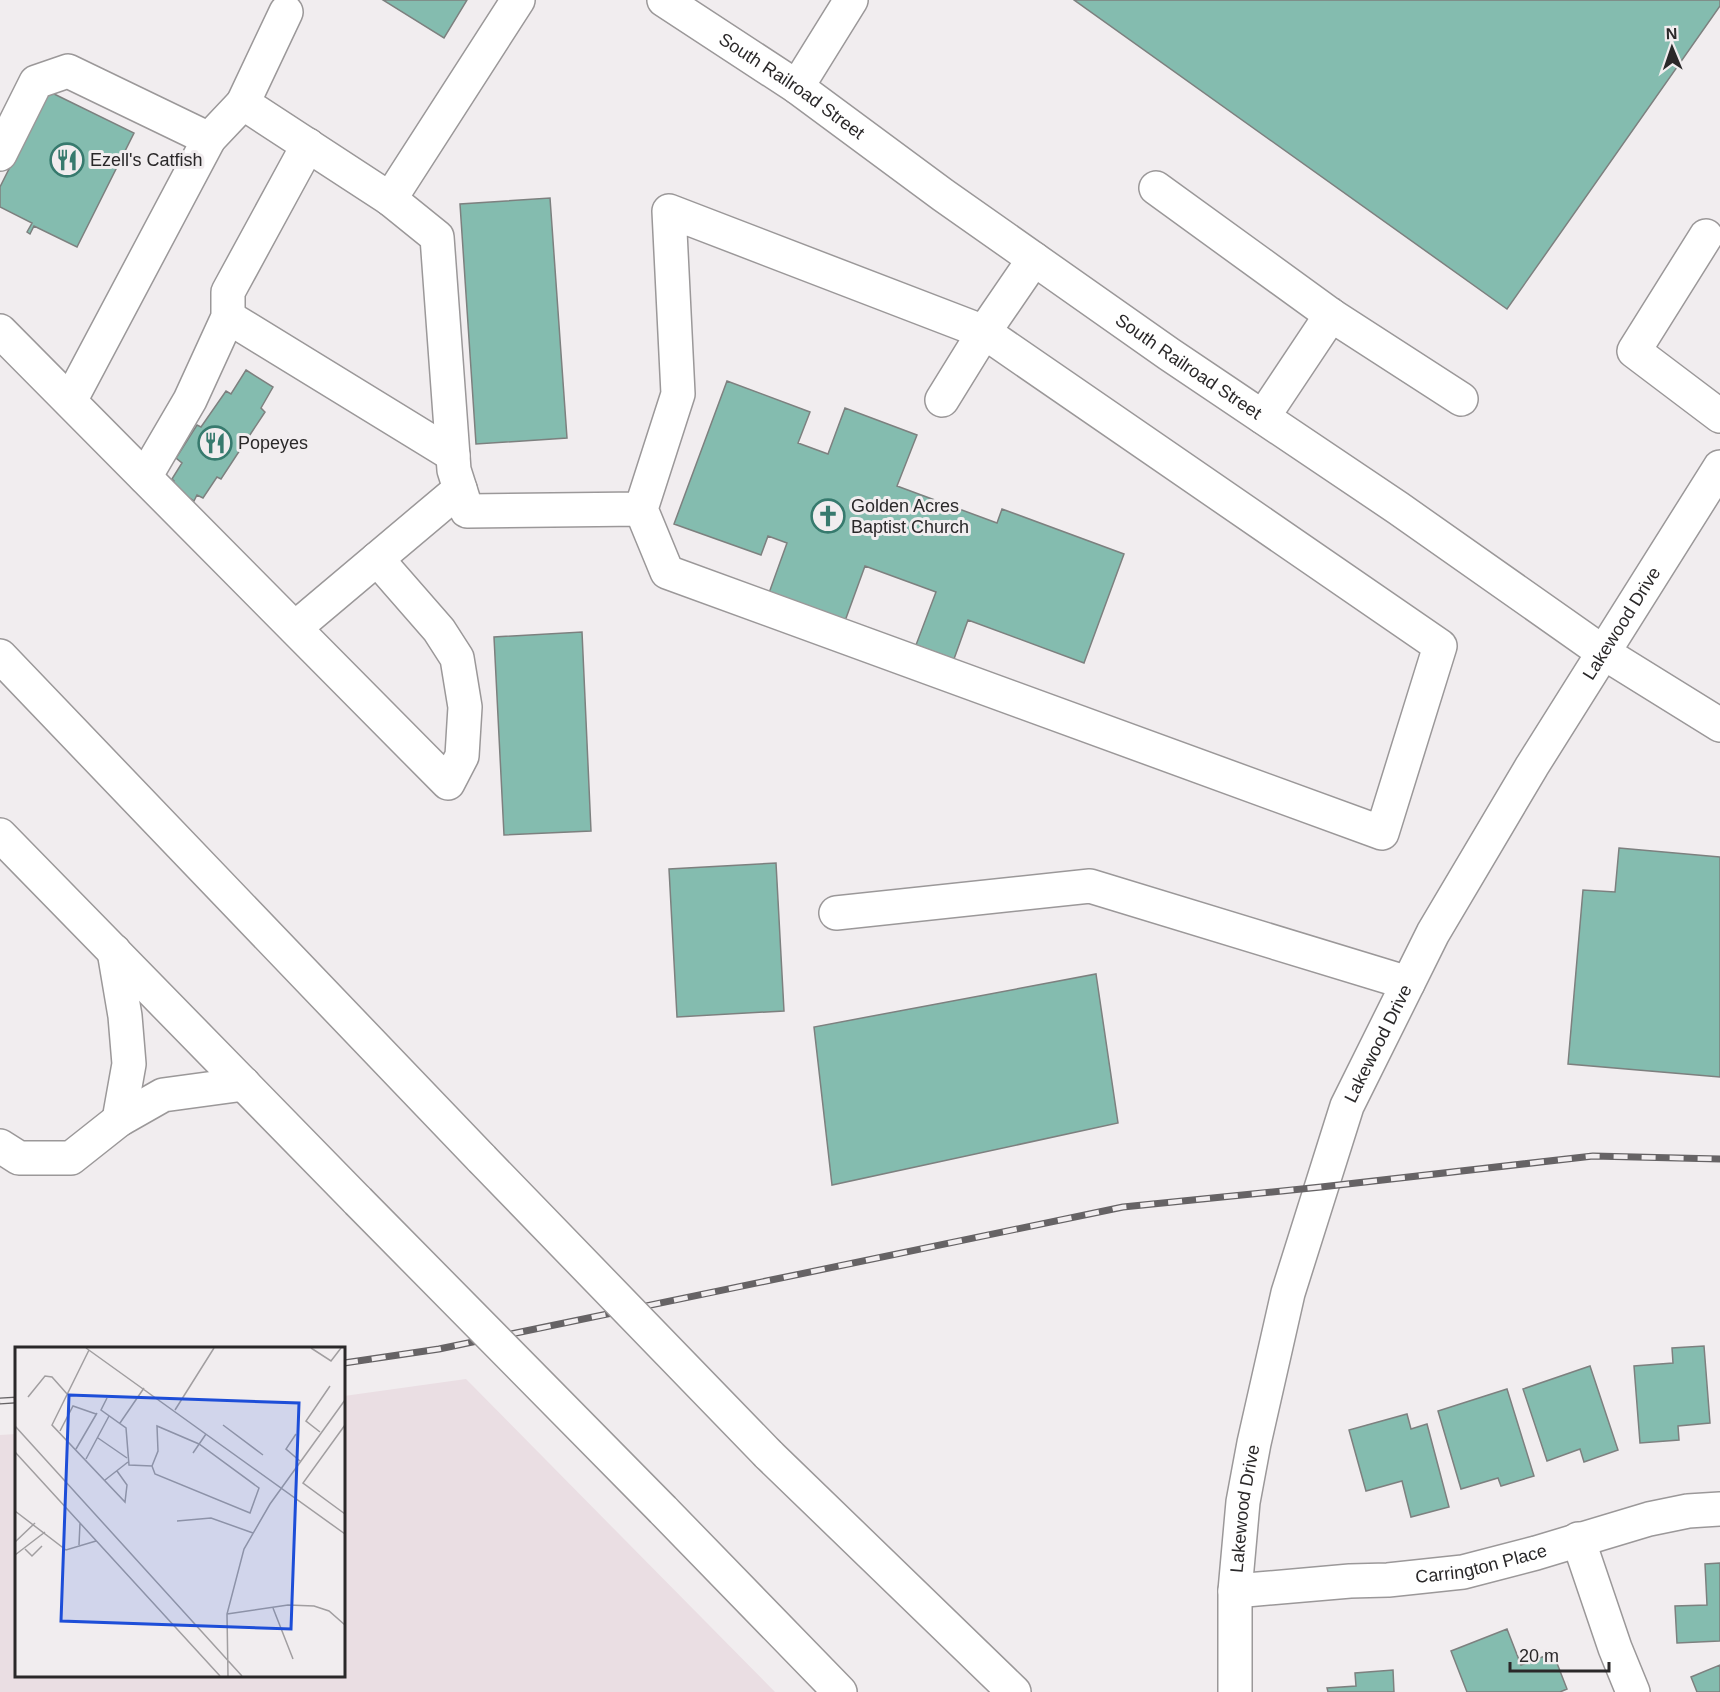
<svg xmlns="http://www.w3.org/2000/svg" width="1720" height="1692" font-family="Helvetica,sans-serif">
<style>
.built{fill:#eadee3}
.building{fill:#84bcaf;stroke:#7d807f;stroke-width:1.5}
.lines{fill:none;stroke-linecap:round;stroke-linejoin:round}
.minor-casing{stroke:#9b9899;stroke-width:36}
.highway-casing{stroke:#9b9899;stroke-width:36}
.minor{stroke:#fff;stroke-width:33}
.highway{stroke:#fff;stroke-width:33}
.rail-casing{stroke:#666365;stroke-width:7}
.rail{stroke:#f1edef;stroke-width:4.5;stroke-dasharray:14;stroke-linecap:butt}
.highway-bridge-casing{stroke:#9b9899;stroke-width:36;stroke-linecap:butt}
.highway-bridge{stroke:#fff;stroke-width:33}
.labels{text-anchor:middle;dominant-baseline:central;stroke-width:6;stroke-linejoin:round;paint-order:stroke}
.street-label{font-size:18px;fill:#2a2829;stroke:#f1edef}
.poi-label{font-size:18px;fill:#2a2829;stroke:#f1edef;text-anchor:start}
.inset-road{fill:none;stroke:#a19ea0;stroke-width:1.5}
.view{fill:#1d4ed8;fill-opacity:0.15;stroke:#1d4ed8;stroke-width:3}
.inset-edge{fill:none;stroke:#2a2829;stroke-width:3}
</style>
<rect width="100%" height="100%" fill="#f1edef"/>
<path class="built" d="M466,1379L775,1692H0V1435L16,1434V1676H344V1396Z"/>
<path class="building" d="M383,0H467L444,38Z
M1074,0H1720V6L1507,309Z
M48,91L134,133L77,247L34,226L30,234L27,232L32,223L0,207V187Z
M550,198L567,438L476,444L460,204Z
M246,370L273,387L261,408L265,412L221,479L217,477L203,498L197,495L194,501L171,487L174,481L172,479L182,463L176,458L197,425L201,427L226,391L231,394Z
M727,381L810,412L798,443L828,454L845,408L917,435L897,486L997,523L1002,509L1124,554L1084,663L968,620L954,659L916,645L936,592L865,566L845,621L769,593L787,543L768,536L761,555L674,524Z
M582,632L591,831L504,835L494,637Z
M1619,848L1720,857V1077L1568,1064L1583,890L1615,892Z
M776,863L784,1011L677,1017L669,869Z
M1096,974L1118,1123L832,1185L814,1027Z
M1704,1346L1710,1423L1678,1426L1679,1440L1640,1443L1634,1366L1673,1363L1672,1348Z
M1590,1366L1618,1450L1584,1462L1580,1449L1547,1461L1523,1389Z
M1507,1389L1534,1476L1501,1486L1498,1478L1461,1489L1438,1411Z
M1407,1414L1411,1429L1427,1424L1449,1507L1411,1517L1402,1481L1366,1491L1349,1430Z
M1720,1563V1641L1677,1643L1675,1606L1707,1605L1705,1564Z
M1507,1629L1521,1665L1553,1653L1567,1689L1560,1692H1467L1451,1651Z
M1720,1665V1692H1697L1691,1677Z
M1393,1670L1394,1692H1328L1327,1688L1356,1686L1355,1673Z"/>
<g class="lines">
<g class="minor-casing">
<g id="minor">
<path id="s1" d="M664,0L797,87L943,195L1169,354L1398,508L1604,653L1720,725"/>
<path d="M286,12L243,103L390,199L437,237L454,470L467,511L641,509L678,394L669,211L984,332L1440,646L1382,833L667,572L641,509"/>
<path d="M797,87L851,0"/>
<path d="M0,154L36,82L68,71L209,139"/>
<path d="M1156,188L1331,315L1461,399"/>
<path d="M390,199L518,0"/>
<path d="M1706,236L1634,351L1720,416"/>
<path d="M228,317L453,455"/>
<path d="M0,331L448,783L462,756L465,707L457,658L439,630L377,559"/>
<path d="M942,400L984,332L1034,259"/>
<path d="M70,401L209,139L243,103"/>
<path d="M1263,417L1331,315"/>
<path d="M145,477L190,400L228,317V292L308,145"/>
<path d="M295,628L460,489"/>
<path d="M836,913L1090,886L1408,983"/>
<path d="M114,951L125,1016L129,1064L119,1120"/>
<path d="M0,1146L19,1158H71L119,1120L163,1095L244,1084"/>
<path d="M1578,1539L1615,1648L1633,1692"/>
<path id="s2" d="M1235,1591L1350,1581L1388,1580L1463,1572L1536,1553L1649,1519L1688,1511L1720,1509"/>
<path id="s3" d="M1235,1692V1591L1243,1502L1254,1443L1288,1293L1347,1106L1433,933L1532,766L1720,467"/>
</g>
</g>
<g class="highway-casing">
<path id="highway" d="M0,656L482,1159
M0,835L358,1201
M768,1454L1014,1692
M663,1510L840,1692"/>
</g>
<use href="#minor" class="minor"/>
<use href="#highway" class="highway"/>
<g class="rail-casing">
<path id="rail" d="M344,1363L439,1349L1123,1207L1321,1187L1593,1156L1720,1159
M0,1401L16,1400"/>
</g>
<use href="#rail" class="rail"/>
<g class="highway-bridge-casing">
<path id="highway-bridge" d="M482,1159L768,1454
M358,1201L663,1510"/>
</g>
<use href="#highway-bridge" class="highway-bridge"/>
</g>
<defs>
<g id="restaurant-ring" transform="scale(1.725)"><circle r="9.5" fill="#f1edef" stroke="#377a6e" stroke-width="1.5"/><path d="M-5-6h1v4h1v-4h1v4h1v-4h1v5L-1.5 .5V6h-2V.5L-5-1ZM5-6V6H3V1.5H1.5Q1.5-4 5-6Z" fill="#377a6e"/></g>
<g id="church-ring" transform="scale(1.725)"><circle r="9.5" fill="#f1edef" stroke="#377a6e" stroke-width="1.5"/><path d="M-1.2-6h2.4v3.5h3.3v2.4h-3.3V6h-2.4V-.1h-3.3v-2.4h3.3Z" fill="#377a6e"/></g>
</defs>
<g fill-rule="evenodd">
<use href="#restaurant-ring" x="67" y="160"/>
<use href="#restaurant-ring" x="215" y="443"/>
<use href="#church-ring" x="828" y="516"/>
</g>
<g class="labels">
<g class="street-label">
<text stroke="none"><textPath href="#s1" startOffset="154">South Railroad Street</textPath></text>
<text stroke="none"><textPath href="#s1" startOffset="640">South Railroad Street</textPath></text>
<text stroke="none"><textPath href="#s3" startOffset="1156">Lakewood Drive</textPath></text>
<text stroke="none"><textPath href="#s3" startOffset="670">Lakewood Drive</textPath></text>
<text stroke="none"><textPath href="#s3" startOffset="184">Lakewood Drive</textPath></text>
<text stroke="none"><textPath href="#s2" startOffset="248">Carrington Place</textPath></text>
</g>
<g class="poi-label">
<text x="90" y="160">Ezell's Catfish</text>
<text x="238" y="443">Popeyes</text>
<text x="851" y="506">Golden Acres<tspan x="851" dy="21">Baptist Church</tspan></text>
</g>
</g>
<g transform="translate(15 1347)">
<rect width="330" height="330" fill="#f1edef"/>
<path class="inset-road" d="M71,1L330,187M296,1L316,14L326,1M74,3L37,78L110,155L112,138L102,124M13,50L30,29L37,30L53,48M92,51L86,63L111,81L114,118L137,119L143,104L142,79L184,97L244,141L235,166L140,127L137,119M160,63L199,1M105,76L129,41M208,78L248,108M330,78L288,136L330,167M0,79L227,329M45,84L58,59L81,67M305,85L291,74L315,39M281,87L271,102L285,114M83,91L112,111M61,102L82,66M0,105L205,329M178,106L191,87M71,112L94,69M90,133L113,115M0,164L51,203L81,194M162,174L196,171L238,186M0,195L20,176M64,198L65,176M10,202L17,209L27,199M0,208L30,185M258,261L278,312M212,267L273,258L299,259L314,264L330,278M213,329L212,267L229,202L255,157L330,53"/>
<path class="view" d="M54,48L284,56L276,282L46,274Z"/>
<rect width="330" height="330" class="inset-edge"/>
</g>
<g transform="translate(1672 48) rotate(358)" stroke="#f1edef" stroke-width="4.5" paint-order="stroke">
<path d="M0-4.5L10 22L0 15L-10 22Z" fill="#2a2829"/>
<text y="-9" font-size="16" font-weight="bold" text-anchor="middle" fill="#2a2829">N</text>
</g>
<path d="M1510 1662v9h99v-9" fill="none" stroke="#2a2829" stroke-width="3"/>
<text x="1519" y="1662" font-size="18" fill="#2a2829" stroke="#f1edef" stroke-width="4.5" paint-order="stroke">20 m</text>
</svg>
